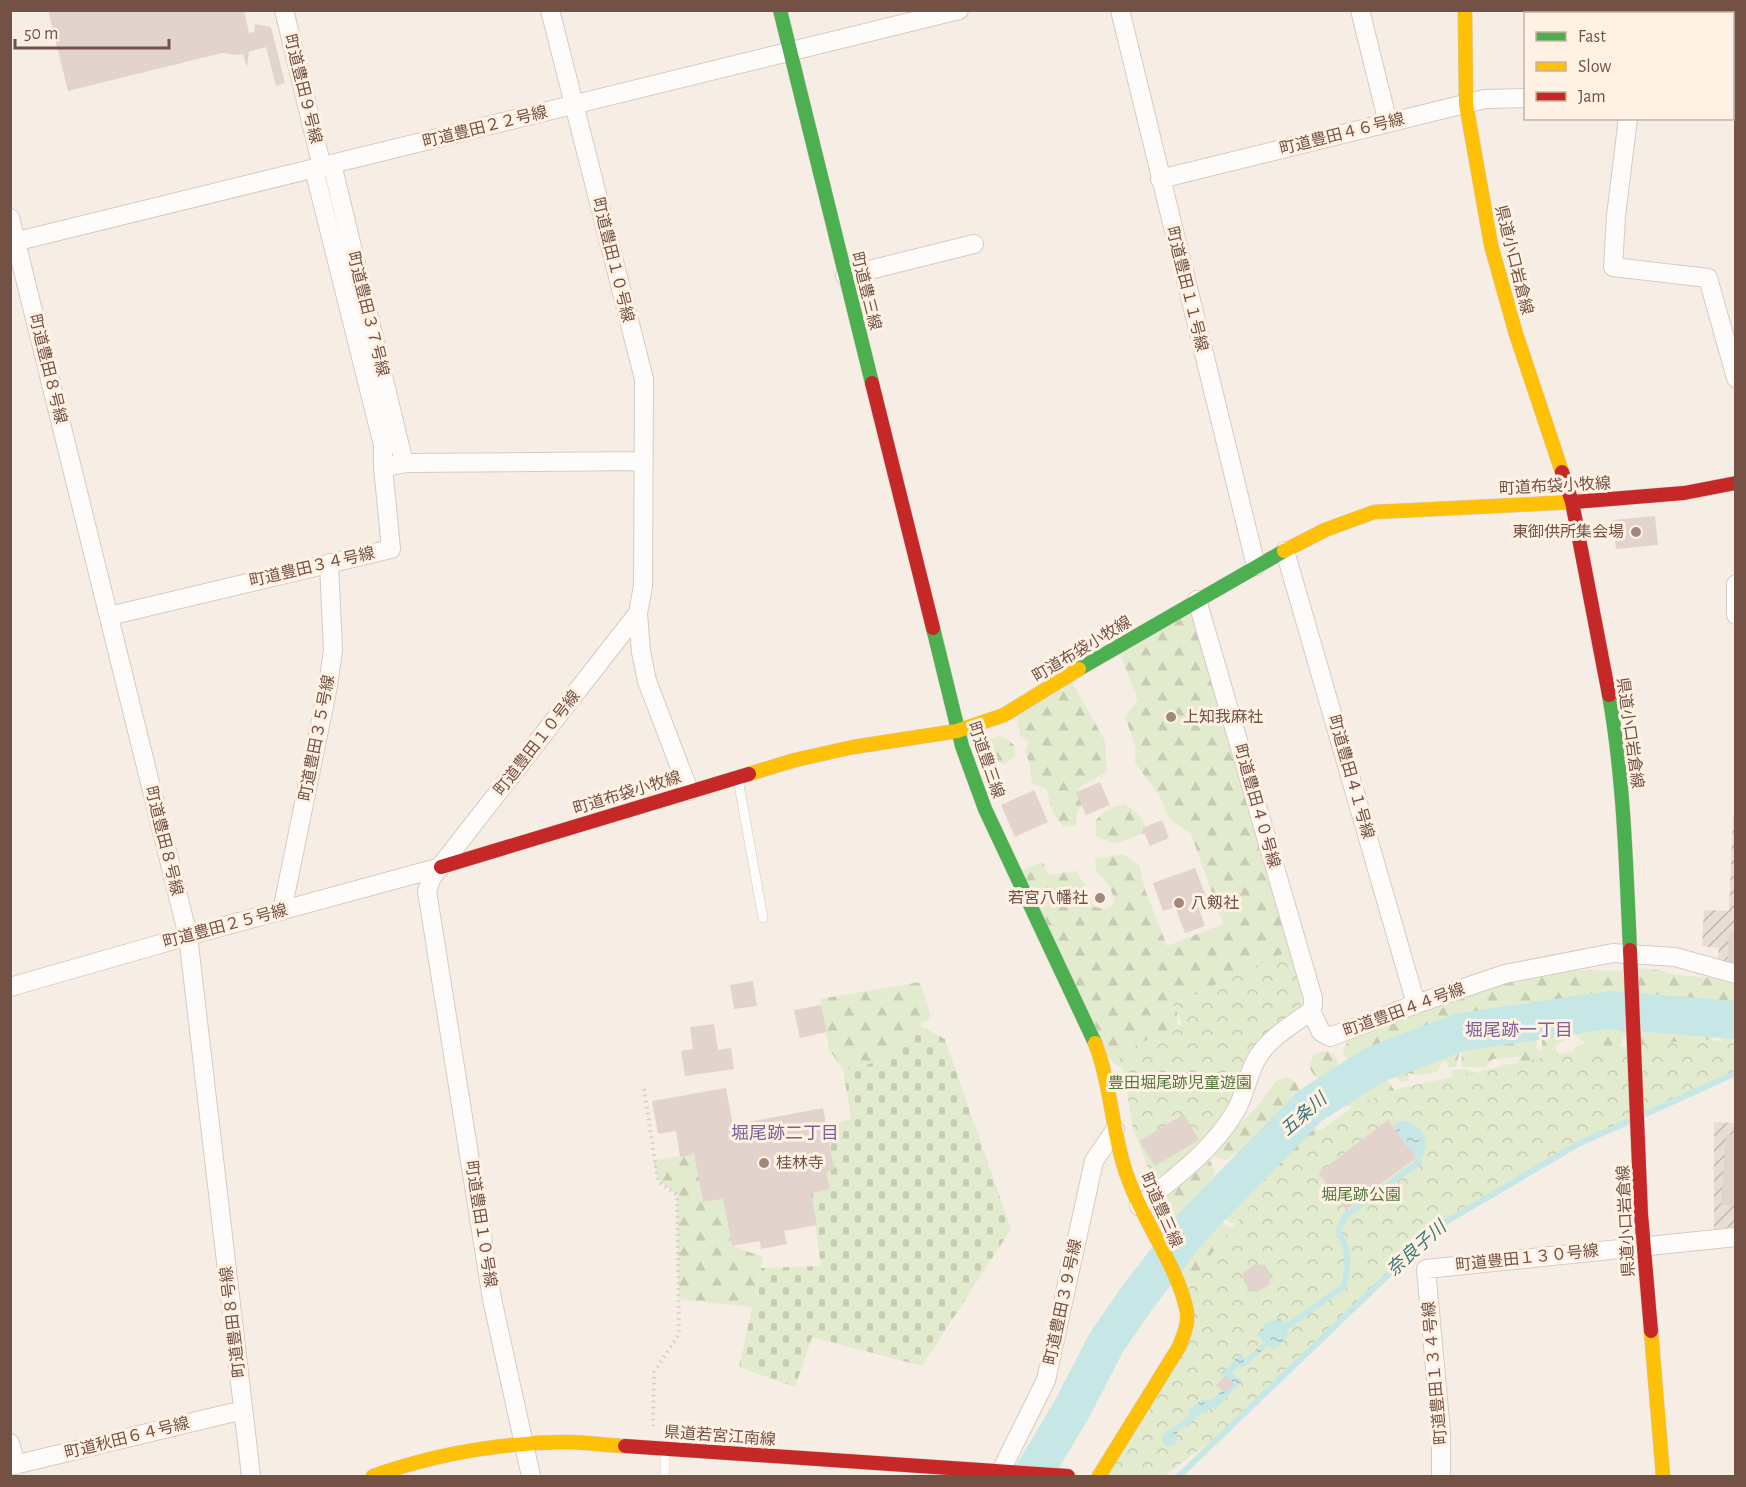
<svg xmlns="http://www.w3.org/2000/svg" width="1746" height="1487" font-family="'Alegreya Sans','Noto Sans JP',sans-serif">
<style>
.industrial{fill:url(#industrial-furrows)}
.forest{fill:url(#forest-firs)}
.cemetery{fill:url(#cemetery-stones)}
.park{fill:url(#park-crowns)}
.water{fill:url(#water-ripples)}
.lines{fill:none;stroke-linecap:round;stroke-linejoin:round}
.stream{stroke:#c6e7e5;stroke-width:6}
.river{stroke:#c6e7e5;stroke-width:38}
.building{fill:#e2d4cc}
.lane-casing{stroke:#d7cac3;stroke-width:10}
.street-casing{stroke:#d7cac3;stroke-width:20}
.fast-casing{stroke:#d6c9c1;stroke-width:15}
.slow-casing{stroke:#d6c9c1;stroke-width:15}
.jam-casing{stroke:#d6c9c1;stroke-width:15}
.path{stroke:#d7ccc8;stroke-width:4;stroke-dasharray:1.5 4.5;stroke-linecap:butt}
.lane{stroke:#fefcfb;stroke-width:9}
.street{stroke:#fefcfb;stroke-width:18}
.fast{stroke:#4caf50;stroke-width:14}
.slow{stroke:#ffc107;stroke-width:14}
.jam{stroke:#c62828;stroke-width:14}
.poi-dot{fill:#a1887d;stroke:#fff2e4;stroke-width:2}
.labels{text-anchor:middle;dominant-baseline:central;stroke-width:6;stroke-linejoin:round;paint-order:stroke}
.street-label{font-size:16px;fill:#735145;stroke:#fff2e4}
.poi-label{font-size:16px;fill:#735145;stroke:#fff2e4;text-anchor:start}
.park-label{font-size:16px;fill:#54793d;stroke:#fff2e4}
.neighbourhood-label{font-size:18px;fill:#7f6097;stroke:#fff2e4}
.water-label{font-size:18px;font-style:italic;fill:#39767a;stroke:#fff2e4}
</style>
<defs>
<pattern id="industrial-furrows" width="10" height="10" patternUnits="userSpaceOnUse" patternTransform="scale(1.5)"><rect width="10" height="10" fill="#e8ddd5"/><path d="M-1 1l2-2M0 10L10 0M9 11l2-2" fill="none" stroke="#c0b6af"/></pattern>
<pattern id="forest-firs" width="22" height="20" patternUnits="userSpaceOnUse" patternTransform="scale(1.5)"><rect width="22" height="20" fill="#e3ebce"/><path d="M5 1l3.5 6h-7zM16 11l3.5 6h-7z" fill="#c6cbb2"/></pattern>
<pattern id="cemetery-stones" width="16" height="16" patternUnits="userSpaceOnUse" patternTransform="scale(1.5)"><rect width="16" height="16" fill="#e3ebce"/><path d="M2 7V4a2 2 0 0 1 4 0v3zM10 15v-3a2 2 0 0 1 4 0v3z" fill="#c6cbb2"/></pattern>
<pattern id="park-crowns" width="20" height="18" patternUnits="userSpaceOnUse" patternTransform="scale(1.5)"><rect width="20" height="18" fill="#e3ebce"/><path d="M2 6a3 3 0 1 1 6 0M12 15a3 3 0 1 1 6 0" fill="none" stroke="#c6cbb2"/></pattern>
<pattern id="water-ripples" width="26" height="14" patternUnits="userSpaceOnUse" patternTransform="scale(1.5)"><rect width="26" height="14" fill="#c6e7e5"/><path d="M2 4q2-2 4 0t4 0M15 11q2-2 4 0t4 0" fill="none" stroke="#a5bebb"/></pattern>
</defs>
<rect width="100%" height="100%" fill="#f6ede4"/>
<path class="industrial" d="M1733,817H1735V972L1716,969L1719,948L1702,946L1704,910L1729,911Z
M1714,1122L1735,1123V1227L1714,1229Z"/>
<path class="forest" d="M1197,600L1300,955L1177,1009V1039L1132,1071L1115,1064L1096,1044L1015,873L1043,862L1048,875L1076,871L1085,885L1094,907L1106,909L1115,903C1113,898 1112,888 1108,884C1100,874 1095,874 1095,859L1123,854L1139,865L1144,887L1167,946L1223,924L1191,834L1170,819L1159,795L1135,763V745L1125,717L1138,700L1117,646Z
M1068,675L1105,741L1107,772L1081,786L1077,792L1082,803L1077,813L1076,825L1063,827L1053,812L1046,788L1032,784L1030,765L1025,751L1029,743L1020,735L1015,708Z
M1001,735L1014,745L1015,756L1005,764L990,760L986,747L988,740Z
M1125,804L1138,814L1146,826L1142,828L1144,833L1115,844L1096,836V820L1108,809Z
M1638,968L1659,970L1676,975L1711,978L1735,985V1015L1731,1013L1676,1007L1661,997L1637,1003L1604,990L1598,998L1575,1006L1570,999C1549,1010 1532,1018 1508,1015L1504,1021L1468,1022L1457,1028L1434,1029L1429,1038L1415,1035C1406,1048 1395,1050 1380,1046L1381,1054L1359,1065L1348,1060L1342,1051L1356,1028L1525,976L1550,975L1569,970L1626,971Z
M920,982L931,1017L877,1062L843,1070L829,1049L820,999Z
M1673,1011L1703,1021L1715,1031L1708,1051L1730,1068L1716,1085L1685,1094L1637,1060L1644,1016Z
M1549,1014L1555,1021L1567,1026L1566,1039L1555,1046L1561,1062L1456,1090L1451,1070L1466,1069L1479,1074L1493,1073L1503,1063L1514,1067L1521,1057L1493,1059L1485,1067H1461L1463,1041L1485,1033L1528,1027V1035L1537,1040L1536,1048L1542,1051V1038L1533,1029L1540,1016Z
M1597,1014L1619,1017L1629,1028L1623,1038L1618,1057L1564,1062L1576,1047L1586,1044L1573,1032V1021Z
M1735,1027V1058L1725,1054L1719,1032Z
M1448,1044L1460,1049L1456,1067H1448L1446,1061L1442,1062L1437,1072L1422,1075L1407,1073L1409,1081L1402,1082L1394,1076L1396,1069L1389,1067L1381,1076L1388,1081L1397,1094L1354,1112L1342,1097L1349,1088L1361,1079L1364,1068L1376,1061L1387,1064L1394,1053H1445Z
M1310 1065a14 14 0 1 1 28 0a14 14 0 1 1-28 0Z
M1288,1077C1320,1096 1273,1119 1260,1131L1259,1141C1246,1151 1238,1150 1226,1160L1216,1158L1213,1150L1257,1107L1276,1081Z
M1315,1128L1326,1137L1244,1225L1229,1222L1224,1216L1218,1212L1223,1203L1238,1199L1243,1186L1254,1177L1256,1168L1273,1149L1284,1148L1292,1133Z
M694,1154L703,1202L723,1199L732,1246L763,1257L752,1307L679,1299L677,1195L658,1181L654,1160Z
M1201,1160L1210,1161L1215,1171L1206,1190L1197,1194L1198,1201L1195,1211L1182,1218L1167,1217L1163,1202Z
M1210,1215L1240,1233L1199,1295L1183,1284L1178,1266L1181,1251L1195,1243L1200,1224Z"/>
<path class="cemetery" d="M920,1026L945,1039L1011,1229L922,1366L812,1337L795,1387L739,1367L761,1268L821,1266L811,1193L829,1189L826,1173V1126L851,1119L843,1070L877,1062Z"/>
<path class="park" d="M1290,950L1304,996L1300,1007L1260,1038L1247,1055L1227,1110L1188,1161L1152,1180L1133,1128L1125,1080L1118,1053L1182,1024L1173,1004Z
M1704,1039L1735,1044V1073L1578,1144L1439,1226L1332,1325L1238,1421L1164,1476H1099L1179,1347L1183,1297L1218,1244L1306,1141L1356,1105L1401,1088L1570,1052Z"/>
<path class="water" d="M1402,1121C1425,1124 1432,1144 1419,1162L1392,1125Z
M1280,1319L1288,1326L1287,1338L1274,1349L1268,1345L1243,1368L1239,1366L1232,1373L1242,1381L1215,1410L1212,1407L1206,1413L1202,1412L1186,1427L1184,1426L1176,1434L1177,1441L1174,1445L1167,1447L1161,1439L1166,1431L1172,1429L1190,1414L1188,1411L1202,1400L1213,1399L1230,1383L1220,1375L1239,1355L1246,1359L1264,1342L1257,1335L1267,1322Z"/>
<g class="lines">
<path class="stream" d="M1641,1116L1736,1073
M1288,1326L1344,1286C1349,1263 1350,1251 1338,1231L1346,1215L1419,1162
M1179,1476L1439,1226L1578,1144L1632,1120"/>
<path class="river" d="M1032,1476L1072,1409L1106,1343L1137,1298L1191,1228L1310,1106L1374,1065L1461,1032L1610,1010L1736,1020"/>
</g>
<path class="building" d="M48,10H244L249,33L254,32L255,24L271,27L285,83L276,86L266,47L249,52L247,68L243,54L237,55L222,53L68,91Z
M1655,516L1658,545L1616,549L1613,520Z
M1100,782L1110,805L1086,815L1076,792Z
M1034,790L1048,822L1015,837L1001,805Z
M1162,820L1169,838L1150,846L1142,828Z
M1195,868L1206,896L1196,900L1205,926L1185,933L1175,907L1163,911L1153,883Z
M1729,932H1736V970L1727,968Z
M753,981L757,1006L734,1009L730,985Z
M821,1005L827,1032L800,1038L794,1010Z
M714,1024L718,1050L731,1048L734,1069L685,1076L681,1051L693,1049L690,1027Z
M726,1088L733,1125L823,1108L834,1169L826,1173L830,1189L811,1193L817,1225L784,1231L787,1244L761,1249L760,1241L732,1246L723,1199L703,1202L694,1154L680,1157L676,1131L658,1134L652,1101Z
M1184,1114L1199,1140L1155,1166L1139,1141Z
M1388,1120L1416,1158L1346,1210L1318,1173Z
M1726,1135H1736V1206L1721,1205Z
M1255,1264L1265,1265L1270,1274V1284L1261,1290L1251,1292L1244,1282L1243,1273Z
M1225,1376L1234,1384L1225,1393L1216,1385Z"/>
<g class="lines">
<g class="lane-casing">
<path id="lane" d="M738,779L763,918
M665,1476V1451"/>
</g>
<g class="street-casing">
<path id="street" d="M284,10L322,167
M1120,10L1256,566
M1360,10L1388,123
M1663,10V14
M1732,85H1736
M1628,118L1616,216L1613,267L1708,278L1736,378
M332,164L404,463
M314,169L383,445V467
M1160,179L1485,99L1526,98
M10,218L188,936L251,1476
M10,243L959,10
M845,276L974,244
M1285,551L1416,1004
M1736,584V615
M1197,600L1313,998V1005L1311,1011
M638,613L641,652L647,681L689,791
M109,616L391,549L383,467L407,463L643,461
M282,911L328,686L333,650L329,563
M10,987L188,936L441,867
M1139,1206C1174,1178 1212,1151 1235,1112C1245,1096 1247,1076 1256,1060C1267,1039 1292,1025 1311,1011L1321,1032L1330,1037L1416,1004L1505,974L1613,953L1675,957L1736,974
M10,1443L16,1465
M10,1466L243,1410
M1001,1471L1046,1380L1094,1161L1115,1130
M531,1476L492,1299L427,891L432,877L638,613L643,586L644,379L550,10
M1441,1476V1432L1426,1269L1736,1237"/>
</g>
<g class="fast-casing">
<path id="fast" d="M780,10L872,383
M933,628L962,746L985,809L1095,1043
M1079,669L1284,551
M1609,695C1624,779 1626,865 1630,950"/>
</g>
<g class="slow-casing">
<path id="slow" d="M1465,10L1466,104L1491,245L1516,334L1562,472
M1284,551L1325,530L1374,512L1574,502
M749,774L795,760L853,747L957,731L1004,715L1079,669
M1095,1043C1112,1087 1112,1137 1129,1181C1145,1224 1175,1263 1186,1307C1190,1321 1184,1334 1179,1347L1099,1476
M1651,1331L1663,1476
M373,1476C435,1454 499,1443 565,1442C585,1442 605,1445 625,1446"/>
</g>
<g class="jam-casing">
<path id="jam" d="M872,383L933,628
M1562,472L1572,502L1609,695
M1574,502L1684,493L1736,483
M441,867L749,774
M1630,950L1641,1214L1651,1331
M625,1446L1068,1476"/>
</g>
<path class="path" d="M644,1089L658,1181L677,1195L679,1334L654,1372L653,1426
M1413,1243L1421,1251"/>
<use href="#lane" class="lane"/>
<use href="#street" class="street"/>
<use href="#fast" class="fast"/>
<use href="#slow" class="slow"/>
<use href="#jam" class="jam"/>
</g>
<g class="poi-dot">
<circle cx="1636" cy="532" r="6"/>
<circle cx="1171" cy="717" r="6"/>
<circle cx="1100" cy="898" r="6"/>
<circle cx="1179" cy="903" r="6"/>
<circle cx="764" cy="1163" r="6"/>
</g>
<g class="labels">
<g class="street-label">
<text transform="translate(303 89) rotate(76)">町道豊田９号線</text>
<text transform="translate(485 127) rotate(-14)">町道豊田２２号線</text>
<text transform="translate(1342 134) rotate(-14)">町道豊田４６号線</text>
<text transform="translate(613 260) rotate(76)">町道豊田１０号線</text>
<text transform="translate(1514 260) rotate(76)">県道小口岩倉線</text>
<text transform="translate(1187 289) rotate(76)">町道豊田１１号線</text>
<text transform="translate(866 291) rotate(76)">町道豊三線</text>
<text transform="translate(368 314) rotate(76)">町道豊田３７号線</text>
<text transform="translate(48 369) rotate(76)">町道豊田８号線</text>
<text transform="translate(1555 486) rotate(-3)">町道布袋小牧線</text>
<text transform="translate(312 567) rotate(-13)">町道豊田３４号線</text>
<text transform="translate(1082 649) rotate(-31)">町道布袋小牧線</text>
<text transform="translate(1630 733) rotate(82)">県道小口岩倉線</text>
<text transform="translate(317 738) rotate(-79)">町道豊田３５号線</text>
<text transform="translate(537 743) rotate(-52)">町道豊田１０号線</text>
<text transform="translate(986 760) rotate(71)">町道豊三線</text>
<text transform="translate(1351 777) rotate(74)">町道豊田４１号線</text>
<text transform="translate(627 793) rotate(-17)">町道布袋小牧線</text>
<text transform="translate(1257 806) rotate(74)">町道豊田４０号線</text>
<text transform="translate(164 841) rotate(76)">町道豊田８号線</text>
<text transform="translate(225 926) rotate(-15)">町道豊田２５号線</text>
<text transform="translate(1404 1010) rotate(-20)">町道豊田４４号線</text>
<text transform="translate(1161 1210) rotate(66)">町道豊三線</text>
<text transform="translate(1626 1221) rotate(-93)">県道小口岩倉線</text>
<text transform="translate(481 1224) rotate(81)">町道豊田１０号線</text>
<text transform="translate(1527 1258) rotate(-6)">町道豊田１３０号線</text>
<text transform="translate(1063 1302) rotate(-78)">町道豊田３９号線</text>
<text transform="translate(233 1322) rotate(-97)">町道豊田８号線</text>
<text transform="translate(1435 1373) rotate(-95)">町道豊田１３４号線</text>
<text transform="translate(720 1436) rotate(4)">県道若宮江南線</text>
<text transform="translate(127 1438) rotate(-14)">町道秋田６４号線</text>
</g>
<g class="poi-label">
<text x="1624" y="532" text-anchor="end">東御供所集会場</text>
<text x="1183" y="717">上知我麻社</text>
<text x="1088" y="898" text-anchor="end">若宮八幡社</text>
<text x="1191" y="903">八剱社</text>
<text x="776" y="1163">桂林寺</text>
</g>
<g class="park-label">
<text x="1180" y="1083">豊田堀尾跡児童遊園</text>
<text x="1361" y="1195">堀尾跡公園</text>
</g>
<g class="neighbourhood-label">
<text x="1519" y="1031">堀尾跡一丁目</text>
<text x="785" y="1134">堀尾跡二丁目</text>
</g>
<g class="water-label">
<text transform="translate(1304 1115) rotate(-41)">五条川</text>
<text transform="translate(1417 1249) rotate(-42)">奈良子川</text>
</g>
</g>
<rect width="1746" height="1487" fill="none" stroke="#735145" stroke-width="24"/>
<rect x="1524" y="12" width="210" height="108" fill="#fff2e4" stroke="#c7b2a4" stroke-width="1.5"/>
<rect x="1536" y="32" width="30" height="9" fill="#4caf50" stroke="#c7b2a4" stroke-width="1.5"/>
<text x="1578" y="42" font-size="18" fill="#735145">Fast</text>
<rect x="1536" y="62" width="30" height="9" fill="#ffc107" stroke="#c7b2a4" stroke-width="1.5"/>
<text x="1578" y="72" font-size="18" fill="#735145">Slow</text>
<rect x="1536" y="92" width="30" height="9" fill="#c62828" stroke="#c7b2a4" stroke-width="1.5"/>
<text x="1578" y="102" font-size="18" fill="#735145">Jam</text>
<path d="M15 39v9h154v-9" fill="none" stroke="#735145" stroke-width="3"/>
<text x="24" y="39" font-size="18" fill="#735145" stroke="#fff2e4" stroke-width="4.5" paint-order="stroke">50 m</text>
</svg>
